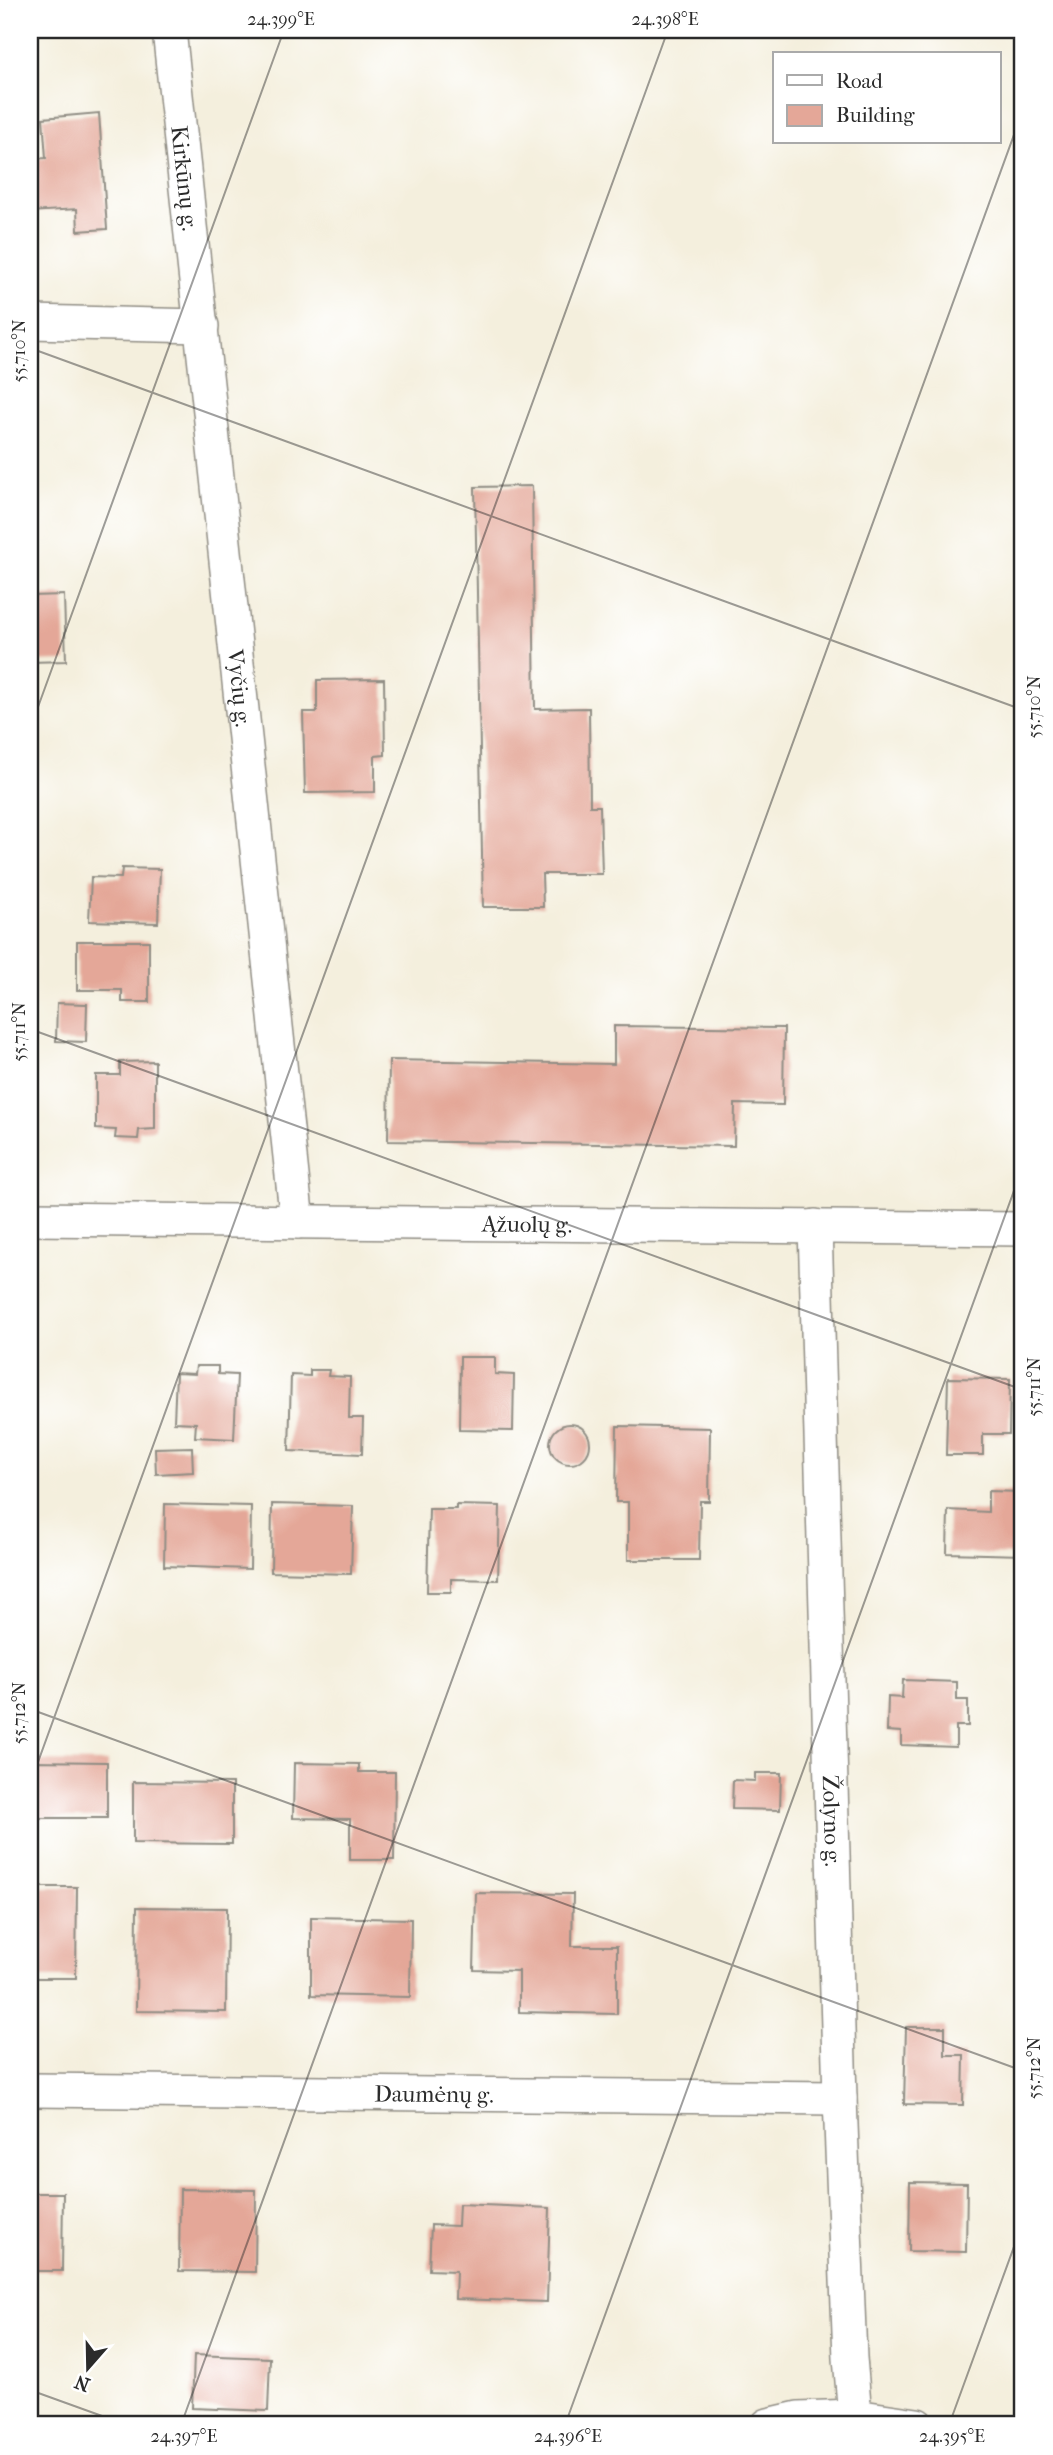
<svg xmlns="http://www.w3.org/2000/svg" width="1053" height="2455" font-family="'IM FELL French Canon',serif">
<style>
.building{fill:#e4a798}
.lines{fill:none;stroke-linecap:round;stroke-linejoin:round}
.minor-casing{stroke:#908d84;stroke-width:36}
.minor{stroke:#fff;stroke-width:33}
.ticks{fill:none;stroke:#2b2b2b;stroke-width:2;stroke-opacity:0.45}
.labels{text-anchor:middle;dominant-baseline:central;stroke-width:5;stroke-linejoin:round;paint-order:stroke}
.street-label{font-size:23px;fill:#2b2b2b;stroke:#fff}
.neatline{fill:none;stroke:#2b2b2b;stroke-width:2.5}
.ticks-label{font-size:18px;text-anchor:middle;fill:#2b2b2b}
</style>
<rect width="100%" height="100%" fill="#fff"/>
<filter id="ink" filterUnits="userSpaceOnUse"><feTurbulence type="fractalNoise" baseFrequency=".0143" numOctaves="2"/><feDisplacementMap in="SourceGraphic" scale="14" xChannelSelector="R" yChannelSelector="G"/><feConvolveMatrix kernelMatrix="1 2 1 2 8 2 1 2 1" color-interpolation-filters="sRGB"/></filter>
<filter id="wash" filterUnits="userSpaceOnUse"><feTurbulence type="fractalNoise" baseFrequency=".00686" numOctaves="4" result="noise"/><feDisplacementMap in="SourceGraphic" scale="28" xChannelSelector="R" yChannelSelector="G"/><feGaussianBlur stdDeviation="1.57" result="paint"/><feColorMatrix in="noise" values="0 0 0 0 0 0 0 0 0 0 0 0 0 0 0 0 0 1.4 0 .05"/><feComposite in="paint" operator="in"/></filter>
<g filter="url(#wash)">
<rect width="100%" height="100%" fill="#f4efdd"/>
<g id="blocks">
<path class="building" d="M99,113L107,229L78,231L77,209L30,212V159L46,158L43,118Z
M532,486L535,709L589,708L590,806H600L602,874H542L543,907H483L475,487Z
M64,595L66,661L30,662V596Z
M384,679L385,755L375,756V792L305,793L303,712H317V680Z
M122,868L160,869L158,923L89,921L91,877L121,878Z
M77,941H149V1002H122V990H77Z
M57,1003L87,1004L86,1042L56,1041Z
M614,1026L784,1028L783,1105L735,1104L734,1146L388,1141L389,1060L614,1064Z
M155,1061V1129L139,1130L138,1139L115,1138L116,1130L96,1129V1075H120V1062Z
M30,1081H33L32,1153H30Z
M460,1357H495V1374L514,1375L513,1431L459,1430Z
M196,1366H218V1374L237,1375L234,1439L195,1437L196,1423L174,1422L176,1373L195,1374Z
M310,1370H329L328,1376L350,1377L349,1418H363L362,1454L289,1451L291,1375L310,1376Z
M948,1378L1010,1379L1009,1434H983V1455H946Z
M550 1444a20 20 0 1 1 40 0a20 20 0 1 1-40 0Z
M617,1426L710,1428L709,1501H700L699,1560H628V1502H616Z
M192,1447L193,1472L156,1474L155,1448Z
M988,1491L1021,1492L1023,1555L947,1553L948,1510L988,1512Z
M165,1504L251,1506L250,1569L164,1566Z
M272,1504L353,1506L351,1574L271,1572Z
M456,1505L500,1506L498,1580L451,1579V1592H427L429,1509H456Z
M903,1680L957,1682V1700H968V1726H956V1747L901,1745V1732L887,1731L888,1697L902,1698Z
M30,1761L107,1762V1818H30Z
M294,1763L359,1764V1772H395L394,1860H350V1819L293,1818Z
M755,1773H781L780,1810L732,1809L733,1780L755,1781Z
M133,1782L232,1783V1844L133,1843Z
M30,1887H77L76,1978H30Z
M476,1893L573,1894L572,1946H617V2014L519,2012V1971L474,1970Z
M137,1907L227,1908L226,2012L136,2011Z
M311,1917L411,1919L410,1997L311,1995Z
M906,2027H945V2055H964L963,2105L904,2104Z
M910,2182L967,2183L966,2252L909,2251Z
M180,2189L256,2190L255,2272L179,2271Z
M30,2193H63L62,2271H30Z
M459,2204L550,2208L547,2302L455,2299L456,2271L429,2270L431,2225L458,2226Z
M194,2355L270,2358L268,2411L192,2408Z"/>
</g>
</g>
<g filter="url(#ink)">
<use href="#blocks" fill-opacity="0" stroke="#908d84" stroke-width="2"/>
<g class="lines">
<g class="minor-casing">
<g id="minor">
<path id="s1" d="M169,30L297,1222"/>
<path d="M30,322L202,326"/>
<path id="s2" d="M30,1219L1023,1229"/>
<path id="s3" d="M815,1226L840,2098L850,2358L855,2416"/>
<path id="s4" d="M30,2090L840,2098"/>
<path d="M768,2425L798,2418L855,2416L917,2425"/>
</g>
</g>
<use href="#minor" class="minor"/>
</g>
</g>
<path class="ticks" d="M30,348L1023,710M30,729L284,30M30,1029L1023,1390M30,1709L1023,2071M30,1784L668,30M30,2390L127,2425M181,2425L1023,110M565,2425L1023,1166M949,2425L1023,2222"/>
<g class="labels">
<g class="street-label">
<text stroke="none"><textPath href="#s1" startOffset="149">Kirkūnų g.</textPath></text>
<text stroke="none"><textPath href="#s1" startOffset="662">Vyčių g.</textPath></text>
<text stroke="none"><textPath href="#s2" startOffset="497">Ąžuolų g.</textPath></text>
<text stroke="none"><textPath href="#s3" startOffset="595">Žolyno g.</textPath></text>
<text stroke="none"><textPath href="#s4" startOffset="404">Daumėnų g.</textPath></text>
</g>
</g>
<rect width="1053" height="2455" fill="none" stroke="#fff" stroke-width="77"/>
<rect x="773" y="52" width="228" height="91" fill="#ffffff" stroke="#aaaaaa" stroke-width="2"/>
<rect x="787" y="75" width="35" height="10" fill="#ffffff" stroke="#aaaaaa" stroke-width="2"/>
<text x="836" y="88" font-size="21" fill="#2b2b2b">Road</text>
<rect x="787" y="105" width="35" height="21" fill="#e4a798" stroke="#aaaaaa" stroke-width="2"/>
<text x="836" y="122" font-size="21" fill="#2b2b2b">Building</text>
<g transform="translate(88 2368) rotate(200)" stroke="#ffffff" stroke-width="5" paint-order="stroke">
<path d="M0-5L12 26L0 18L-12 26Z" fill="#2b2b2b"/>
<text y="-10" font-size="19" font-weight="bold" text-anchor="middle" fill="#2b2b2b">N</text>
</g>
<rect x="38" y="38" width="976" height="2378" class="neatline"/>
<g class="ticks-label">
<text x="281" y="25">24.399°E</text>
<text x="665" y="25">24.398°E</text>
<text transform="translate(19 351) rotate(-90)" y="6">55.710°N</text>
<text transform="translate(1034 707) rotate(-90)" y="6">55.710°N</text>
<text transform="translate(19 1032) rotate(-90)" y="6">55.711°N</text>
<text transform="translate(1034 1387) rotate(-90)" y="6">55.711°N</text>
<text transform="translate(19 1713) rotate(-90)" y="6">55.712°N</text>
<text transform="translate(1034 2068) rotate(-90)" y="6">55.712°N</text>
<text x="184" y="2442">24.397°E</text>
<text x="568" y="2442">24.396°E</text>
<text x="952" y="2442">24.395°E</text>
</g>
</svg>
